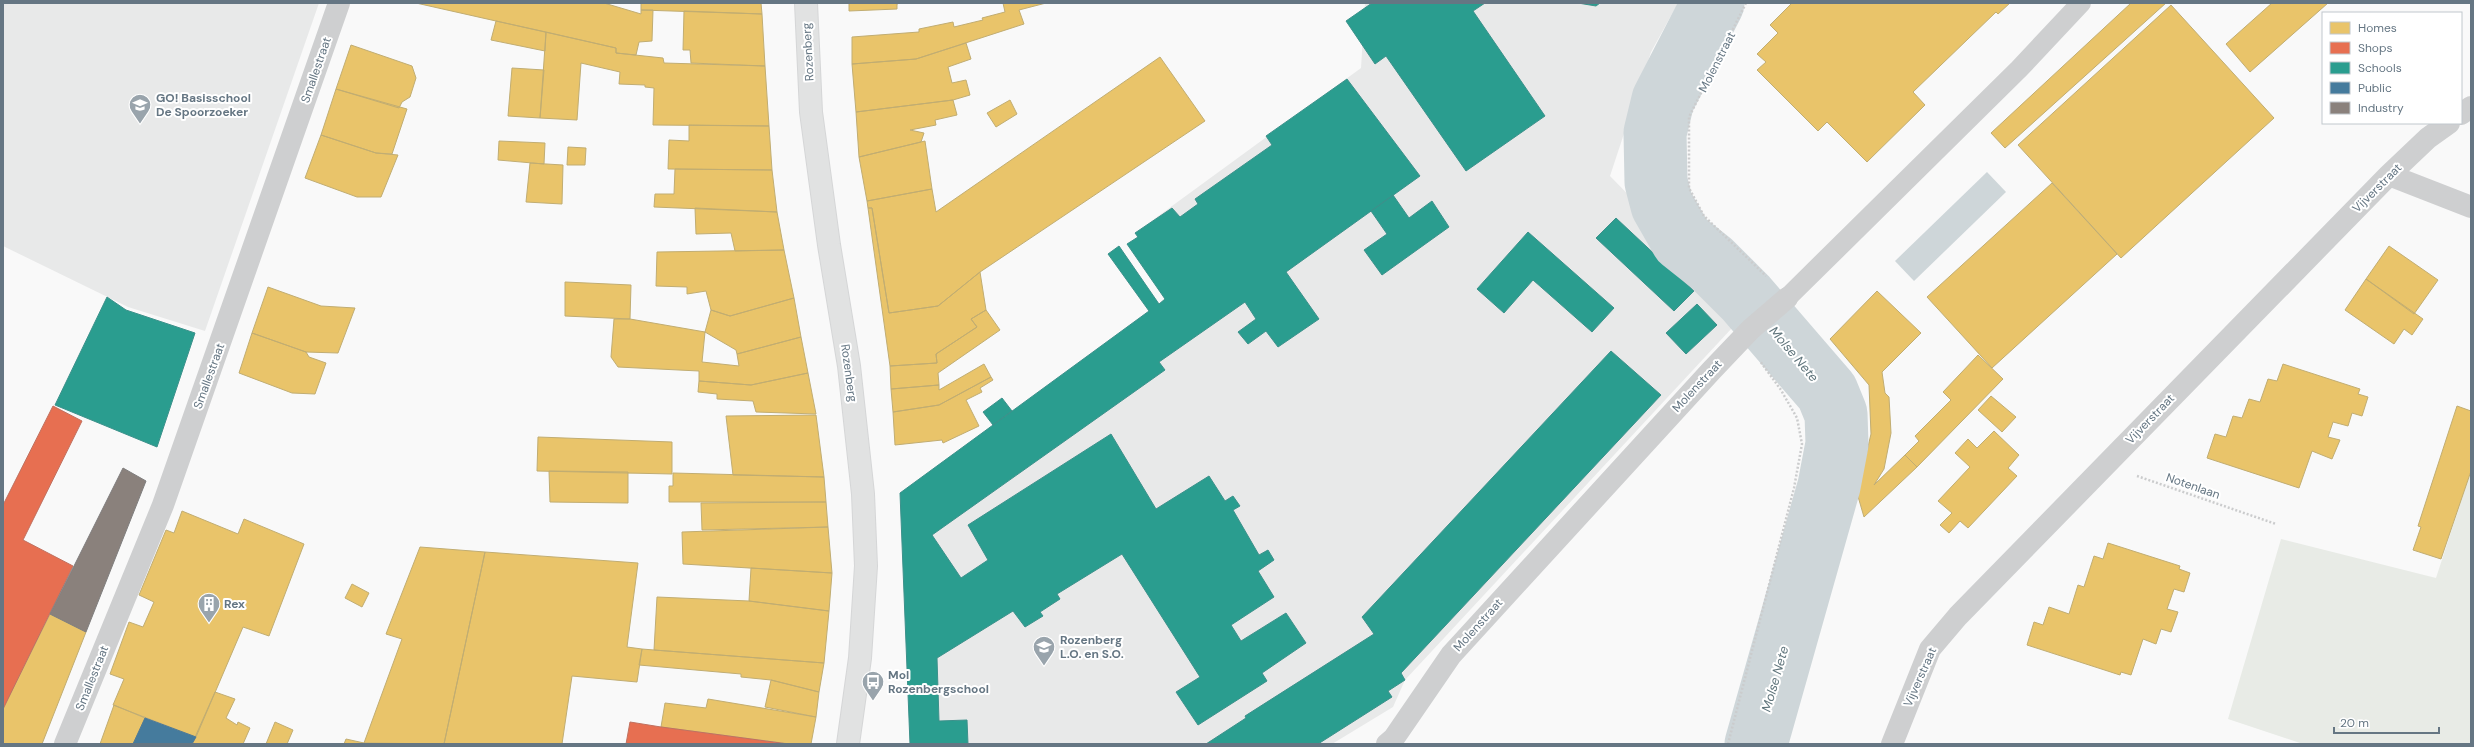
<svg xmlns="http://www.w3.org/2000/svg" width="2474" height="747" font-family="'DM Sans',sans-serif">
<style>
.built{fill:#e8e9e9}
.green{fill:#e8ebe6}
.water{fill:#ced6d9}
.homes{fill:#e9c46a;stroke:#c1ad72}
.shops{fill:#e76f51;stroke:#c07160}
.schools{fill:#2a9d8f;stroke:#3c918b}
.public{fill:#457b9d;stroke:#4f7a95}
.industry{fill:#8a817c;stroke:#7f7e7e}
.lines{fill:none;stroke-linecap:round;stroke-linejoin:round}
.river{stroke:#ced6d9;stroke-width:63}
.secondary-casing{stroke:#d5d6d7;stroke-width:24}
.path{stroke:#cbcccd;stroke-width:2.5;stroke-dasharray:2 2;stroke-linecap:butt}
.service{stroke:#cecfd0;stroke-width:20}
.minor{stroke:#cecfd0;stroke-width:22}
.secondary{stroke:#e1e2e2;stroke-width:22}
.labels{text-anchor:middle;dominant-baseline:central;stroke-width:4;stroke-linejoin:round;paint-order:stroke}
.street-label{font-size:12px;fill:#657683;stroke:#fff}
.poi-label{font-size:12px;font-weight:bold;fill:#657683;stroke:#fff;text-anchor:start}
.water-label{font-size:13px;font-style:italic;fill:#60757c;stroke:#fff}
</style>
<rect width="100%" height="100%" fill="#f9f9f9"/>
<path class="built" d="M3,3H319L205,331L128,307L3,246Z
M1365,3H1678L1651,52L1610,176L1745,314L1405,680L1393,707L1332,744H910L900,493L1149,311L1119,246L1159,304L1165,299L1135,233L1361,68Z"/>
<path class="green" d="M2471,471V744H2303L2228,719L2281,539L2436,578Z"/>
<path class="water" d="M1987,172L2006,192L1914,281L1895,261Z"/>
<path class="homes" d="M416,3H604L641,14V10H653L652,41L639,42L636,55L616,53V48Z
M641,3H761L762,14L641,10Z
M849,3H900L897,4V9L849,11Z
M1003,3H1046L1019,10L1024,24L916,59L852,64V37L919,32V29L953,22L954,27L983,20L982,18L1005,12Z
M1792,3H2010L1998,14L1996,12L1913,92L1925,105L1867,162L1827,122L1818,131L1757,70L1766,62L1757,54L1778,33L1770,25Z
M2131,3H2166L2005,148L1991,133Z
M2272,3H2328L2250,72L2226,44Z
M2171,5L2274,118L2121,258L2018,145Z
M684,11L762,14L765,66L691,63L690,50H683Z
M496,21L546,32L545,51L491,40Z
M546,32L616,48V53L663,58L664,63L765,66L769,126L653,125L654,88L645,87V85L619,84L620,72L581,63L577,120L540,118Z
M966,43L971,59L948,67L952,83L966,80L970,95L953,100L856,112L852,64L916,59Z
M351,45L412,66L416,78L410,97L402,102L399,108L336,89Z
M1160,57L1205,121L980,272L938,306L889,313L872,208H868L867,201L932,189L936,212Z
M512,68L544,70L540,118L508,116Z
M336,89L407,109L392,154L376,153L321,135Z
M953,100L957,115L935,120L936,125L910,130L924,133L921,142L859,157L856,112Z
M1010,100L1017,114L996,127L987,113Z
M689,125L769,126L772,170L668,169L669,140L689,141Z
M321,135L376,153L398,155L381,197H357L305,178Z
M499,141L545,143L544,164L498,160Z
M925,141L932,189L867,201L859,157Z
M568,147L586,148L585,165H567Z
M530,163L563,165L562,204L526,202Z
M675,169L772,170L777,212L654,207L655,194H674Z
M2052,183L2117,254L1992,368L1927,297Z
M695,208L777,212L784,250L735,251L731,233L696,234Z
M868,208H872L889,313L938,306L980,272L986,310L971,319L977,327L936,354L937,363L890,366Z
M2389,246L2438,280L2414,314L2366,279Z
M784,250L794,298L730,316L711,310L706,291L687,294V287L656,286L657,252Z
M2366,279L2423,319L2412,335L2404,329L2394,344L2345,310Z
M565,282L631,285L630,319L565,316Z
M268,287L321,306L355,308L338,353L306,352L252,333Z
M1877,291L1921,333L1882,372L1885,393L1889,397L1891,433L1884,469L1874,485L1905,455L1917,467L1864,517L1857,493L1871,434L1869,385L1830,339Z
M794,298L801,337L737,354L736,350L705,332L711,310L730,316Z
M986,310L1000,330L938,373L939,385L891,389L890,366L937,363L936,354L977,327L971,319Z
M614,319H630L705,332L702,362L739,366L737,354L801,337L808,373L751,385L699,381V371L618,367L611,357Z
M252,333L306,352L309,357L326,363L315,394L292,393L239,373Z
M1978,355L2003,379L1917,467L1905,455L1919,441L1915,436L1951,400L1943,392Z
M984,364L991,377L939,405L893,412L891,389L939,385V390Z
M2283,364L2360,389L2358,394L2368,397L2362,416L2352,413L2348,426L2333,422L2328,437L2340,440L2332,459L2312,451L2299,488L2207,458L2215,434L2226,437L2233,416L2242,418L2249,399L2260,402L2268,379L2277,381Z
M808,373L816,414L756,412L753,401L717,399V394L698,392L699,381L751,385Z
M991,377L993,380L980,388L982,392L966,400L979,426L943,443L942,440L895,445L893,412L939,405Z
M1991,396L2016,417L2002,432L1978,410Z
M2457,406L2471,411V471L2441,559L2413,550L2421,527L2418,526Z
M816,415L824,477L733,475L726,416Z
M1994,431L2019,455L2008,468L2017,476L1968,528L1960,521L1949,533L1940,525L1952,513L1938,501L1970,467L1955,453L1968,439L1977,448Z
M538,437L672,442V474L537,471Z
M549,471L628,472V503L550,502Z
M673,473L824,477L826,502H669V486H673Z
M826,502L828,527L702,530L701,503Z
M182,511L238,534L244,519L304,544L269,636L243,627L196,737L113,705L124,679L110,674L129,622L143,627L154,602L139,595L166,530L174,533Z
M828,527L832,573L683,564L682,532Z
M2108,543L2180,566L2179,569L2190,573L2184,592L2174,589L2167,609L2178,612L2171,632L2161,629L2156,644L2143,639L2131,675L2121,672L2120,675L2027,645L2034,622L2043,625L2049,607L2069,614L2078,585L2084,587L2094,556L2103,559Z
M420,547L485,552L444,744L364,743L402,639L386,634Z
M485,552L638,563L627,647L642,649L637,682L572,676L562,744H444Z
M751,568L832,573L829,611L749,601Z
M352,584L369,593L362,607L345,598Z
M657,597L749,601L829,611L824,663L654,650Z
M50,614L86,632L42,744H3V709Z
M642,649L654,650L824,663L819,692L771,680L741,677V674L639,665Z
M771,680L819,692L816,717L765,707Z
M215,692L235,699L226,718L237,725L238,722L250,728L243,744H192Z
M708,699L816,717L811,744H790L661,727L665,703L706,708Z
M114,705L145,718L133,744H100Z
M275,722L293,730L287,744H266Z
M346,739L364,743L366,744H344Z"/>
<path class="shops" d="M53,406L82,421L23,540L73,566L3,709V505Z
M630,722L661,727L788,744H626Z"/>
<path class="schools" d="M1372,3H1485L1473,11L1545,116L1466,171L1386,56L1375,64L1346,21Z
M1578,3H1600L1596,6Z
M1347,79L1420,176L1286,272L1319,319L1278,347L1266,331L1248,344L1238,332L1256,319L1245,302L1159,362L1165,370L932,535L961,578L988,560L968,525L1111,434L1156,509L1209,476L1225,501L1233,496L1240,506L1233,510L1259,555L1268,550L1274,560L1258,571L1274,597L1231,625L1241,641L1286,613L1306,643L1262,673L1267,681L1198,725L1176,692L1200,677L1122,554L1057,594L1060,599L1040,612L1043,616L1025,627L1013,611L937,658L939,721L967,720L968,744H910L900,493L1149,311L1108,254L1119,246L1159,304L1165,299L1127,244L1138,237L1135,233L1172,208L1180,217L1198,204L1195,199L1272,145L1266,136Z
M1393,195L1409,218L1432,201L1449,227L1382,275L1364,250L1387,234L1371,211Z
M1616,218L1694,291L1674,311L1596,238Z
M1528,232L1614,308L1592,332L1533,280L1504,313L1477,289Z
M107,297L126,310L195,333L157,447L55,405Z
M1697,304L1717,325L1686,354L1666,333Z
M1611,351L1661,395L1401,673L1405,680L1388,691L1392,697L1318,744H1202H1206L1246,718L1245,716L1374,634L1362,617Z
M1002,398L1012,411L993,425L983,412Z"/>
<path class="public" d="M145,718L196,737L192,744H133Z"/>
<path class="industry" d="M123,468L146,481L86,632L50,614Z"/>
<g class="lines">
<path class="river" d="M1713,3L1663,100L1655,133L1656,182L1662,205L1682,240L1711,263L1746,298L1827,392L1836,414L1837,444L1829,486L1756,744"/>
<g class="secondary-casing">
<path id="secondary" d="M806,3L811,112L829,245L849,366L863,494L866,566L860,658L848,744"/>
</g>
<path class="path" d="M1746,3L1689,117V188L1704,216L1766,276
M2137,476L2276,524
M1728,744L1794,488L1802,444L1797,418L1781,390L1760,361"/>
<path class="service" d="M1787,298L2019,69L2081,3"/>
<path class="minor" d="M2461,114L2471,107
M2389,175L2471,207
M65,744L163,505L339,3
M1387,744L1394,738L1451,655L1711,371L1751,329L1787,298
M1892,744L1930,649L1958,616L2389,175L2428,138L2449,123"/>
<use href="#secondary" class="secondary"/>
</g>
<defs>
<g id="school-pin" transform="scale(1.15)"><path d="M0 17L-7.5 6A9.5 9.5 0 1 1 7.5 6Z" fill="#99a4ac" stroke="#fff"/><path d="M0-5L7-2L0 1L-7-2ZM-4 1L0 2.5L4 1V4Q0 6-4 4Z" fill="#fff"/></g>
<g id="building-pin" transform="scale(1.15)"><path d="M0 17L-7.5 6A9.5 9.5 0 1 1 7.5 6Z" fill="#99a4ac" stroke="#fff"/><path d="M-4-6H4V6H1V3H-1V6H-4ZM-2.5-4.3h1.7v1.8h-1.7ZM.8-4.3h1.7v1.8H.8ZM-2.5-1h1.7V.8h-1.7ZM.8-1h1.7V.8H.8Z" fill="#fff"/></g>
<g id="bus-pin" transform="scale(1.15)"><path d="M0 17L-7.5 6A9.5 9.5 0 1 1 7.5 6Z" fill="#99a4ac" stroke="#fff"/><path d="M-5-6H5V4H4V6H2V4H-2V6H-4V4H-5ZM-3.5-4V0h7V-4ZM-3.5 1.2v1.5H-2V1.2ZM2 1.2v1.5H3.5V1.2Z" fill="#fff"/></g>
</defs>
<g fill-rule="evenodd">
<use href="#school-pin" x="140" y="105"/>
<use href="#building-pin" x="209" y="604"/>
<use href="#school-pin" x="1044" y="647"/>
<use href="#bus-pin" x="873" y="682"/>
</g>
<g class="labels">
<g class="street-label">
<text transform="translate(808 52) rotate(-93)">Rozenberg</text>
<text transform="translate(1717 62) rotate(-63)">Molenstraat</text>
<text transform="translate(316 70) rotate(-71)">Smallestraat</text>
<text transform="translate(2377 188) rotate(-45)">Vijverstraat</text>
<text transform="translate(849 373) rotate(82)">Rozenberg</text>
<text transform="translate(209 376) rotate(-70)">Smallestraat</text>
<text transform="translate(1697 386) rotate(-47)">Molenstraat</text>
<text transform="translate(2150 419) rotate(-46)">Vijverstraat</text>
<text transform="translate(2193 486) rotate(19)">Notenlaan</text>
<text transform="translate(1478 625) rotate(-48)">Molenstraat</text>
<text transform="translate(1920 677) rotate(-66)">Vijverstraat</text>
<text transform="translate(92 678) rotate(-68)">Smallestraat</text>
</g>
<g class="poi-label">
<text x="156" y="98">GO! Basisschool<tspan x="156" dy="14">De Spoorzoeker</tspan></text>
<text x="224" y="604">Rex</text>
<text x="1060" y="640">Rozenberg<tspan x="1060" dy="14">L.O. en S.O.</tspan></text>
<text x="888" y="675">Mol<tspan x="888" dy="14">Rozenbergschool</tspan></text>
</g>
<g class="water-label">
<text transform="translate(1794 354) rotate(50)">Molse Nete</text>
<text transform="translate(1775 679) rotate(-74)">Molse Nete</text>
</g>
</g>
<rect width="2474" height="747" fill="none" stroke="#657683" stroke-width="8"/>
<rect x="2322" y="12" width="140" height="112" fill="#ffffff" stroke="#c1c8cd"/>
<rect x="2330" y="22" width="20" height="12" fill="#e9c46a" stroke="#c1c8cd"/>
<text x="2358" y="32" font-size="12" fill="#657683">Homes</text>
<rect x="2330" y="42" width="20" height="12" fill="#e76f51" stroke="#c1c8cd"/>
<text x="2358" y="52" font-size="12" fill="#657683">Shops</text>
<rect x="2330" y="62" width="20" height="12" fill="#2a9d8f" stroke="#c1c8cd"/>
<text x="2358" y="72" font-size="12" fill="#657683">Schools</text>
<rect x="2330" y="82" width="20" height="12" fill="#457b9d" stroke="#c1c8cd"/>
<text x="2358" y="92" font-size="12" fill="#657683">Public</text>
<rect x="2330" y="102" width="20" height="12" fill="#8a817c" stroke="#c1c8cd"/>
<text x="2358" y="112" font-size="12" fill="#657683">Industry</text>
<path d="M2334 727v6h105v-6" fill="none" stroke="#657683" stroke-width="2"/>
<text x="2340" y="727" font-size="12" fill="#657683" stroke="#ffffff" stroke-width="3" paint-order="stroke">20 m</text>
</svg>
